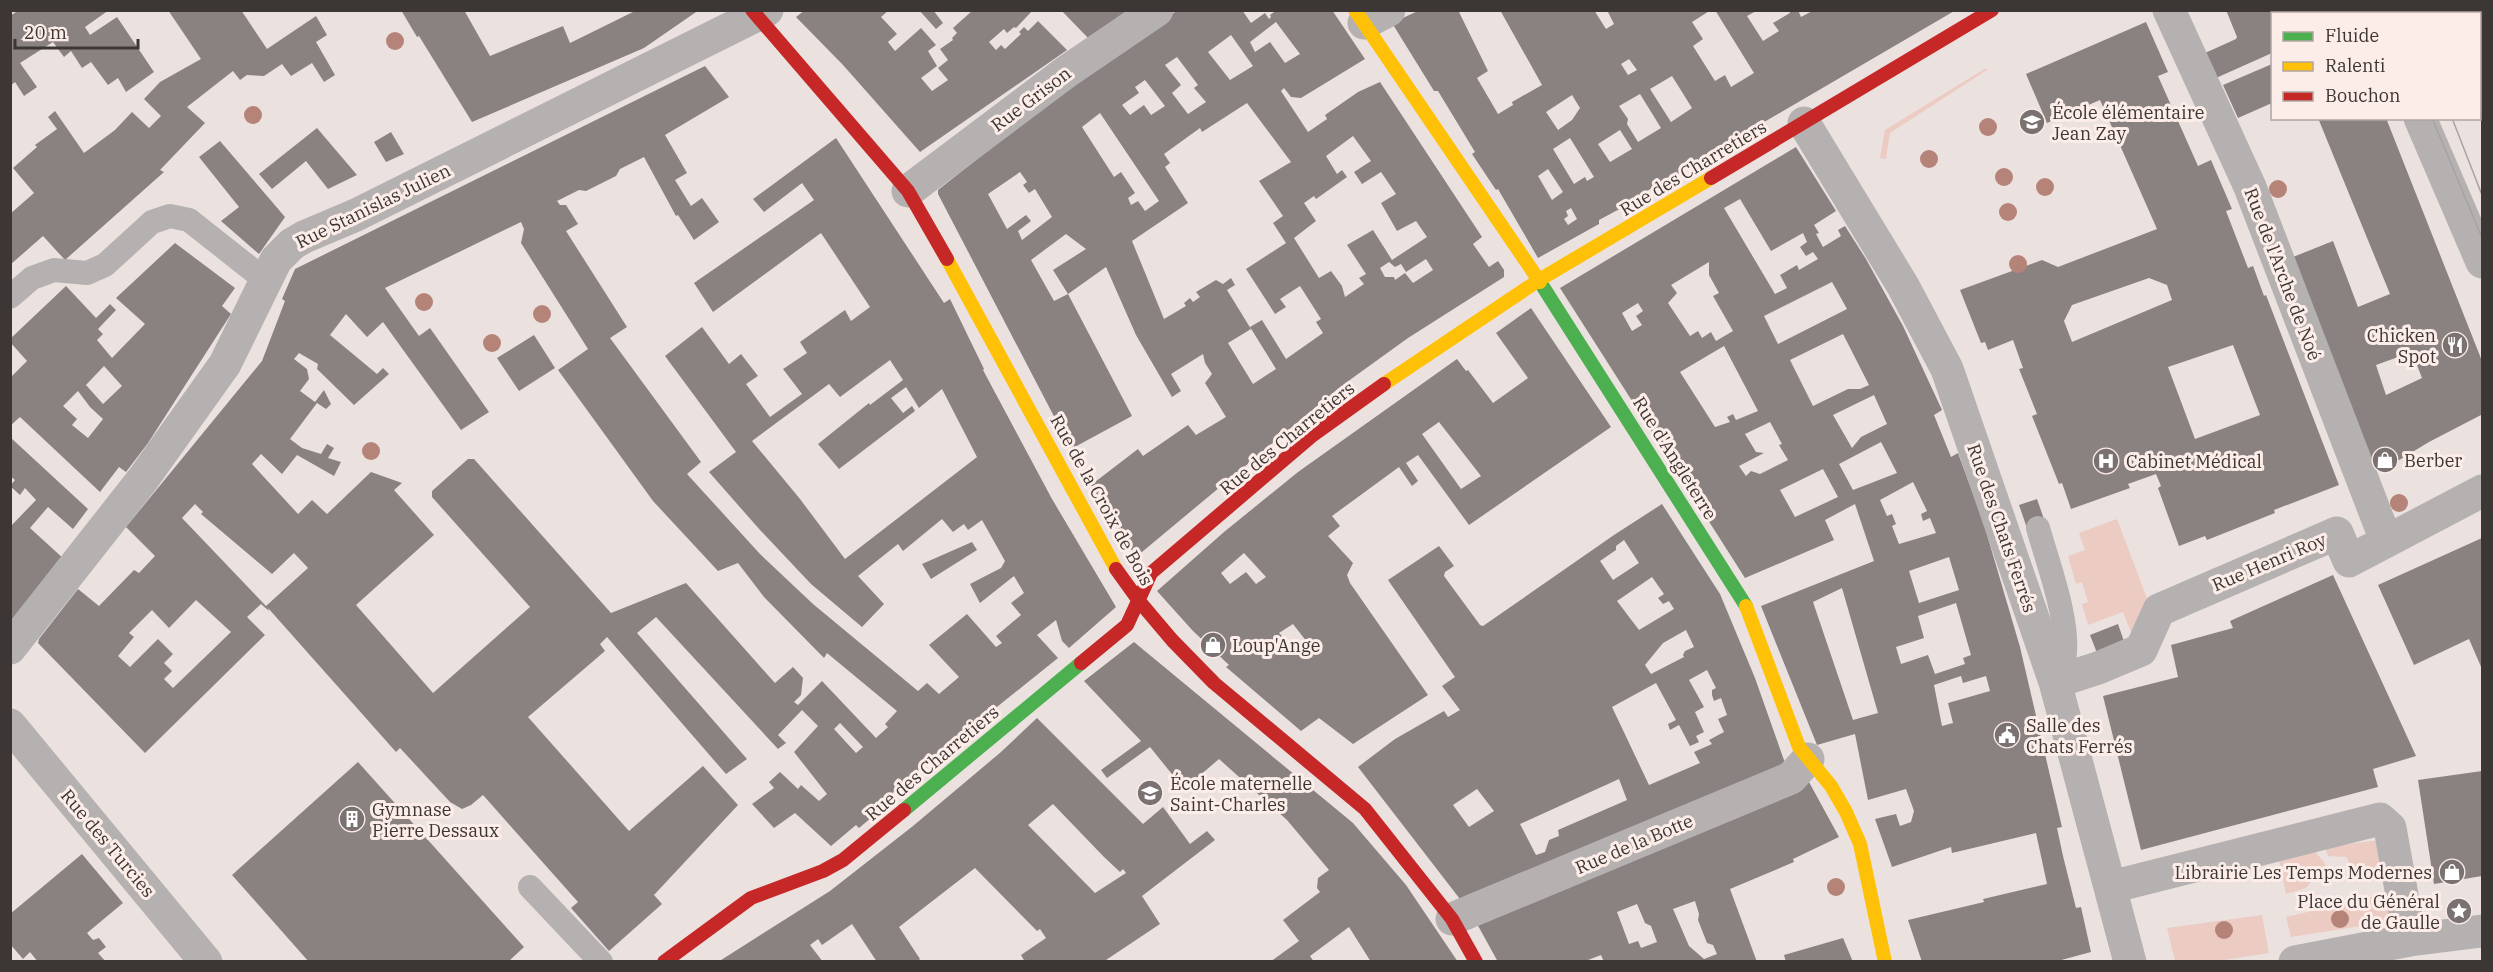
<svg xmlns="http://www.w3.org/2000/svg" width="2493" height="972" font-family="'IBM Plex Serif',serif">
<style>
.green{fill:#eccbc3}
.building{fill:#898281;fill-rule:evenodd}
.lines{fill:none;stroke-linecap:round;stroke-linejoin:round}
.lane{stroke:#b4b1b0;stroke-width:24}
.street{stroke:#b4b1b0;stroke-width:33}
.fast{stroke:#4caf50;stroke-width:14}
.slow{stroke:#ffc107;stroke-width:14}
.jam{stroke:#c62828;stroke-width:14}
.tram{stroke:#a6a3a2;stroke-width:1.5}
.tree{fill:#b68378}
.labels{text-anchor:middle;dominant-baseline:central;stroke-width:6;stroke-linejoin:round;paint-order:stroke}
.street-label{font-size:18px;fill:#3c3634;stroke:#fdede9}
.poi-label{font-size:18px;fill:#3c3634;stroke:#fdede9;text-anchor:start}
</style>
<rect width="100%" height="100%" fill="#ebe2e0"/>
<path class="green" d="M1986,68L1987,70L1890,133L1886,159L1880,158L1885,130Z
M2117,519L2148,601L2133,637L2123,612L2088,625L2082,604L2088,602L2082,582L2076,584L2068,556L2085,550L2079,533Z
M2380,840L2387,869L2358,877L2346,857L2328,856L2325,847Z
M2313,849L2326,865L2306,888L2286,894L2278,855Z
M2388,893L2393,921L2291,937L2286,917Z
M2262,915L2269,953L2218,961H2175L2167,928Z"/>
<path class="building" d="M19,10H109L85,27L90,35L117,17L154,72L126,92L118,78L108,85L91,62L82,68L71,51L64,57L53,42L20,63L37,87L24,96L15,82L10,86V16Z
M168,10H241L267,49L316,16L327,35L316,42L335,75L324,82L312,63L291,76L282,64L264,76L247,75L240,80L233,71L187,107L205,123L160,170L164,172L65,260L43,236L10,265V214L34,193L13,168L37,147L35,145L57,129L48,117L55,111L84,153L115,130L132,112L149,128L161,116L144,99L160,82L201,59Z
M401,10H464L490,56L563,26L570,43L637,10H699L644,48L472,122L419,36L417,37Z
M805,10H889L881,17L897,34L888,42L895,51L921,28L936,45L928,51L937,66L921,78L932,91L948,80L938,68L948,60L940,49L953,40L952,38L957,33L953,28L973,10H1033L1016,28L1014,27L1007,33L1004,29L989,42L996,50L1001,45L1005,49L1021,34L1019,32L1024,27L1028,31L1038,21L1067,50L920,152L843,65L796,17Z
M919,10H933L943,23L936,29Z
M1061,10H1131L1089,39Z
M1178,10H1242L1251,23L1265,13L1269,19L1271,17L1270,15L1277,10H1332L1365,59L1301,98L1291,97L1284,88L1281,91L1308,132L1327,119L1325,115L1358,92L1380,82L1482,237L1473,244L1489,267L1498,261L1504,270V277L1408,338L1340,387L1136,557L1091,485L1138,449L1143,456L1188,425L1196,435L1226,417L1205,383L1212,374L1205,363L1203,354L1171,374L1181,391L1172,397L1136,335L1106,267L1068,294L1053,270L1086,249L1066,234L1031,260L1054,301L1068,294L1132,416L1071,449L938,194V190L1096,65ZM1276,22L1300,54L1285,63L1270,42L1255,52L1250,42ZM1231,35L1253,66L1230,80L1208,52ZM1177,57L1198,85L1194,88L1206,102L1188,114L1172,93L1181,85L1165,65ZM1145,80L1165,106L1151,115L1144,105L1130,115L1122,105L1139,93L1135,87ZM1247,103L1291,162L1259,181L1283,216L1273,223L1286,243L1246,269L1275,314L1286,307L1280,299L1300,286L1321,319L1316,322L1323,333L1286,359L1262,320L1250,327L1276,369L1253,384L1228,343L1251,329L1227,290L1235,285L1231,278L1223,284L1216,280L1196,292L1200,297L1193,302L1190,298L1184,303L1186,306L1164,319L1132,241L1188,203L1165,167L1170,163L1164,154L1200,128L1202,132ZM1100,113L1159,201L1145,211L1138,201L1131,205L1128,198L1135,193L1121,172L1114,177L1082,127ZM1353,136L1371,161L1354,172L1362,184L1381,172L1396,194L1381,203L1397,231L1416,221L1427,237L1392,260L1373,230L1347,245L1366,274L1359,278L1364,284L1345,297L1342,286L1331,271L1319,278L1294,238L1316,221L1304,203L1314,196L1316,199L1347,177L1342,170L1337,174L1326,156ZM1020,172L1027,182L1023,185L1029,193L1035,189L1052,217L1022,240L1018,231L1031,221L1026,215L1007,229L988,194ZM1426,259L1433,270L1413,283L1405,273L1395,280L1394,277H1385L1380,268L1389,262L1395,267L1401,264L1406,272Z
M1420,10H1458L1488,71L1477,78L1498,114L1513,105L1512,102L1542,85L1500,10H1594L1606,29L1614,24L1607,10H1711L1692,22L1703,39L1693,46L1715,81L1725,75L1731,87L1754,73L1715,10H1758L1747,16L1763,41L1779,31L1773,23L1790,13L1789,10H1798L1801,17L1814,10H1956L1687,167L1688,169L1657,187L1656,185L1627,205L1599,220V224L1538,258L1498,189L1496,190L1472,154L1475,152L1438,91H1434L1392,23ZM1629,59L1637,70L1628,75L1621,64ZM1672,76L1692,108L1671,122L1650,89ZM1640,94L1661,128L1638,142L1627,124L1628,119L1619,106ZM1572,95L1580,108L1572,120L1558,130L1546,112ZM1620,130L1632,149L1610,162L1598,144ZM1570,138L1594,177L1587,181L1585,177L1574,184L1553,149ZM1548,169L1563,192L1552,200L1538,176ZM1571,208L1577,219L1568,225L1564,219L1568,216L1566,211Z
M2226,10H2339L2340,14H2272V53L2216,78L2205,53L2236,39L2237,37Z
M2442,10H2482V105L2480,98V14H2443Z
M2146,22L2168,72L2158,76L2198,166L2211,160L2232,209L2226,211L2248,268L2253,266L2264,296L2266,295L2339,485L2274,510L2275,513L2207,540L2205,536L2179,546L2158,488L2161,486L2156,474L2128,484L2130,488L2071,509L2062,483L2059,484L2032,416L2037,414L2019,369L2023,368L2013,340L1988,350L1985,342L1981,343L1960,290L2042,260L2058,267L2157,229L2100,100L2047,123L2026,74ZM2149,278L2167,285L2172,300L2072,342L2064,321L2072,305ZM2233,345L2260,415L2195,439L2168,367Z
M2272,64V103L2238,118L2223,85Z
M705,66L729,97L665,135L687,173L675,180L691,206L702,198L719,222L694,240L678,215L676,216L644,157L620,169L616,176L586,191L579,190L557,201L560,205H566L578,224L566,231L627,327L610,338L701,462L687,474L760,554L813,604L918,691L927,683L939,694L959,677L929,645L967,614L996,647L1002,643L996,636L1021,615L1011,603L1024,593L1014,576L980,603L970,584L1001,568L1005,561L982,520L968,530L964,524L953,532L942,519L903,551L898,544L858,576L884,604L862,627L811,584L760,530L709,472L736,452L665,356L702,327L729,364L741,354L758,376L746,384L770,417L802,394L783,369L807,353L800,342L845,310L851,321L870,307L821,233L713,312L694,283L814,200L802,183L764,212L753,199L836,138L944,303L950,299L984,369L983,370L1052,499L1116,607L1069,648L1062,641L1056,620L1037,635L1058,658L921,768L887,798L890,802L859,828L856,825L831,846L795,813L774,828L752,804L774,788L769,782L780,772L798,789L801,785L819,801L827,794L794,752L818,726L802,710L778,735L786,743L778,749L656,617L637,633L747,759L726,774L607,637L600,644L605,651L528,717L629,831L703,766L738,805L654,895L662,904L609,951L571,908L578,902L483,795L471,805L462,809L450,802L400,748L396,752L268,608L269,611L261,604L247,617L265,635L145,753L38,643L39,639L78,589L99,606L134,570L139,573L155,556L126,527L262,361L285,301L282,299L295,269ZM521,222L524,229L521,243L588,349L558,370L653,501L718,571L738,563L764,597L824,658L827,653L897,711L885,724L888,727L876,738L822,681L798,705L794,702L801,695L803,678L793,667L775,683L686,583L611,613L474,459H468L432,491V497L530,607L433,693L356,605L434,535L394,490L402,483L371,472L327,514L312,500L298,514L252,464L261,454L282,474L297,455L334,476L341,462L328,458L334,448L327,444L321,454L302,448L290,439L317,403L326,409L331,404L324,390L315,402L300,391L309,379L307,369L294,359L299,353L318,364L317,369L354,405L389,374L383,368L377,374L330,335L346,314L367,337L383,322L461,430L489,412L430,328L419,336L385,288ZM890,360L903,380L870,405L869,403L818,444L839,469L915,411L912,406L903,413L891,398L906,387L919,408L942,389L977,457L845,559L800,499L752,441L829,384L840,397ZM195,504L203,512L201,514L272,574L294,553L308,568L266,606L182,518ZM196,600L231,632L173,688L164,679L172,671L164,663L173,654L158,639L130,667L118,656L134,637L129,633L152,610L169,628ZM840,723L863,747L856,753L834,729Z
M2318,118H2386L2482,361L2481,415L2429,442L2381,471L2373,470L2293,257L2333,241L2358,307L2390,294ZM2412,352L2422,378L2386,395L2376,365Z
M317,128L357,175L328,189L306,161L272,189L259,174Z
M391,132L404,154L386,162L374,142Z
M220,141L285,217L259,254L221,221L239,207L199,157Z
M1796,147L1836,211L1814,225L1819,233L1816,234L1823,247L1841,236L1838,230L1845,226L1866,259L1903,326L1942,410L1934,415L1951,457L1958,453L1983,521L2020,647L2062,827L2057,828L2063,856L2076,908L2081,907L2091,952L2054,962H1922L1908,920L1984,902L1983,899L2047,884L2036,833L1952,853L1951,847L1892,867L1875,819L1896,814L1900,826L1911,822L1914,811L1906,789L1868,800L1855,734L1817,745L1761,606L1874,561L1855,504L1825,520L1834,540L1745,578L1560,288ZM1740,199L1771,251L1803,233L1807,242L1800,247L1806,256L1813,252L1818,259L1799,270L1797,265L1780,275L1787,288L1775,294L1724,208ZM1709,262V275L1719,293L1713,296L1733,331L1716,341L1711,332L1702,338L1698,331L1690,336L1668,303L1677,293L1671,285ZM1832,282L1847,309L1778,344L1764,316ZM1638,303L1643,311L1636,316L1642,325L1632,331L1622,313ZM1843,334L1869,385L1860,389H1848L1813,406L1790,360ZM1724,346L1758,411L1736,420L1733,414L1727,417L1730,422L1715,427L1680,372ZM1874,395L1887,424L1861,437L1852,448L1833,415ZM1770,422L1782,444L1779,445L1788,460L1760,474L1751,471L1746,476L1739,466L1764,453L1756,452L1745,434ZM1881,442L1897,473L1853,490L1839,464ZM1823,469L1838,497L1795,517L1780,490ZM1913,482L1927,511L1921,514L1923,521L1930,518L1936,533L1899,544L1892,526L1896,524L1892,514L1887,516L1880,500ZM1949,557L1959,590L1919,603L1909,571ZM1842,588L1878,713L1853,720L1813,602ZM1956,603L1971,655L1963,658L1965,664L1935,674L1928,655L1901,664L1896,647L1924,638L1918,616ZM1961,676L1963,683L1986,676L1990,691L1948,703L1953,723L1942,726L1934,685Z
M175,243L235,288L222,306L231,314L148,443L126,472L119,467L100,492L20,417L10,426V378L27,361L10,342V339L66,286L96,318L110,304L116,310L98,329L103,334L97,340L112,358L145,324L116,298ZM104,366L122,386L103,404L86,385ZM78,391L90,407L103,419L88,438L72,425L77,419L63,406Z
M1531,308L1611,427L1469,525L1418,455L1406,463L1418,481L1412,486L1399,467L1332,516L1340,526L1328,536L1353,563L1347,575L1350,583L1428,695L1353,744L1319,718L1301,731L1226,667L1229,665L1193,631L1157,591L1224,532L1298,472L1457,359L1466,371L1468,370L1493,403L1528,378L1496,333ZM1439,422L1481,476L1461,489L1422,434ZM1244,553L1266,577L1256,584L1246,572L1230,584L1221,573ZM1293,624L1314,651L1304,658L1279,633Z
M534,335L555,368L519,391L497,358Z
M10,437L88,509L73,529L48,507L30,528L65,560L12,620L10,527L36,500L25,488L20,495L10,486L15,480L10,476Z
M2037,499L2046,525L2028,531L2019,505Z
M1662,504L1720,594L1755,678L1785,763L1463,903L1358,767L1395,739L1444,711L1448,717L1460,710L1442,686L1455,677L1388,580L1439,546L1454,566L1445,572L1444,576L1480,625L1483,626L1614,535ZM1624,540L1639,563L1613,580L1600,561L1616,550V546ZM1652,577L1664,594L1658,598L1663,604L1669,601L1674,609L1639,630L1617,601ZM1686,630L1694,647L1685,651L1683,655L1684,657L1651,674L1645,665L1663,643ZM1707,670L1716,688L1712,690V695L1714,701L1721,698L1727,715L1718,719L1724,732L1709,740L1712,744L1694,752L1700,763L1649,785L1612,707L1656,683L1676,720L1668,724L1670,730L1679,725L1690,746L1699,742L1696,736L1704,732L1695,712L1704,707L1689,680ZM1619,779L1627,800L1558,830L1559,836L1549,840L1545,852L1536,855L1520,824ZM1477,789L1494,811L1469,827L1453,805Z
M2482,538V669L2469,639L2414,665L2378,585Z
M972,542L977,550L931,579L922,564Z
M2333,575L2416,756L2373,769L2378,787L2141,850L2103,696L2178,677L2171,645L2233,628L2230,621Z
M2118,624L2125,644L2097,653L2090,635Z
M1134,642L1353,823L1406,885L1458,962H1371L1349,927L1310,956L1314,962H1270L1299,941L1283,920L1320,892L1317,888L1318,878L1329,870L1287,820L1219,759L1184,789L1150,747L1107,778L1101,770L1141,741L1084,681Z
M1037,718L1143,824L1163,807L1190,844L1207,831L1215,840L1142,896L1160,924L1103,962H1025L1021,955L1046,938L1040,929L1037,931L975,868L899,927L920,959L917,962H877L852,924L822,945L818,939L810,945L823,962H718L830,891L913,826L1001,752ZM1053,804L1104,857L1120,872L1123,869L1126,873L1095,893L1028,825Z
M358,762L524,947L508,962H309L232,875Z
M2482,771V876L2434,884L2418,780Z
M1809,782L1839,837L1793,859L1794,862L1730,889L1757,962H1604L1601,955L1583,962H1498L1476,922ZM1695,901L1699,914L1698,920L1707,943L1713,945L1717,954L1704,959L1689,946L1673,909ZM1637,904L1645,923L1651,926L1657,942L1641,948L1638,941L1629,944L1617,912Z
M82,854L123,903L87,933L93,940L99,938L106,947L98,953L106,962H38L30,952L23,959L10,944V914Z
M1843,938L1853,962H1786L1784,955Z"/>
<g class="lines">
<path class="lane" d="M10,297L32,278L54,270L87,273L105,265L152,222L170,216L189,220L265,280
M2038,528C2048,564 2071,624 2064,660C2063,668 2058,675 2055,682
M530,887L601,962"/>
<path class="street" d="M2169,10L2250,187L2380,525L2390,539
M2373,10L2374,14
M1364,23L1389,10
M2420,118L2482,262
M1804,123L1903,286L1947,369L2055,682L2130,962
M908,191L1066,72L1157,10
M10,648L143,479L225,364L276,260L292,244L304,237L356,215L767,10
M2055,682L2098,668L2141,650L2159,610L2337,533L2349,561L2482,491
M10,725L206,962
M2111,887L2380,819L2390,828L2410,940
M1452,919L1791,778L1808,759
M2295,962L2410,940L2482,931"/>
<path class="fast" d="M1540,282L1746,606
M904,810L1081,663"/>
<path class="slow" d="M1355,10L1540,282
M947,259L1116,569
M1384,384L1539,280L1711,178
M1746,606L1799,747L1831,786L1846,812L1860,844L1885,962"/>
<path class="jam" d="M752,10L908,191L947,259
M1711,178L1992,10
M1116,569L1139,601L1172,640L1214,683L1365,809L1452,919L1476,962
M1081,663L1127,625L1151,573L1313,435L1384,384
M664,962L751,898L823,871L843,860L904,810"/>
<path class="tram" d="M2387,10L2389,14
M2408,10L2409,14
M2432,118L2482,238
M2452,118L2482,195"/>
</g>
<g class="tree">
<circle cx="395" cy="41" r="9"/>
<circle cx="253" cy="115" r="9"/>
<circle cx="1988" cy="127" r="9"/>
<circle cx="1929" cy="159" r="9"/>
<circle cx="2004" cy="177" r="9"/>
<circle cx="2045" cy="187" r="9"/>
<circle cx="2278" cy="189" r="9"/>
<circle cx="2008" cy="212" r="9"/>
<circle cx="2018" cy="264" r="9"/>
<circle cx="424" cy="302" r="9"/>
<circle cx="542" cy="314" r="9"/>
<circle cx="492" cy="343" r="9"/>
<circle cx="371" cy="451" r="9"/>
<circle cx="2399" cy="503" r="9"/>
<circle cx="1836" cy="887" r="9"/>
<circle cx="2340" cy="919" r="9"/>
<circle cx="2224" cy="930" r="9"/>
</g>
<defs>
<g id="school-disc" transform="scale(1.35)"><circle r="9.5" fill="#797270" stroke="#fdede9"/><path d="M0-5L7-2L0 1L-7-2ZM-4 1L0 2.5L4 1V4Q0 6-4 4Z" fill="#fff"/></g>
<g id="restaurant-disc" transform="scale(1.35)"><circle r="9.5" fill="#797270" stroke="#fdede9"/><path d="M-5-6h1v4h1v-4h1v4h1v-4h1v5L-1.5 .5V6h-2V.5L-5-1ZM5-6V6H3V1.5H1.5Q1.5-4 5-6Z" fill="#fff"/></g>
<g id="shop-disc" transform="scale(1.35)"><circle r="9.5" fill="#797270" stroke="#fdede9"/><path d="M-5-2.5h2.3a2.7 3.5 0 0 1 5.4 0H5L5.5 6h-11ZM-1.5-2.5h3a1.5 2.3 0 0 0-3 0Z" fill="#fff"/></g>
<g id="hospital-disc" transform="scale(1.35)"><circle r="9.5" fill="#797270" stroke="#fdede9"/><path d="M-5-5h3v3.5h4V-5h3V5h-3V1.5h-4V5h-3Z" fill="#fff"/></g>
<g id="civic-disc" transform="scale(1.35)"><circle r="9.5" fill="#797270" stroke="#fdede9"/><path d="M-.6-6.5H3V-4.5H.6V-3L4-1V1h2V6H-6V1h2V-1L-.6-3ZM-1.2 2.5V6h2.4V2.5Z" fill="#fff"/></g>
<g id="building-disc" transform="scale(1.35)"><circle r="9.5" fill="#797270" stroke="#fdede9"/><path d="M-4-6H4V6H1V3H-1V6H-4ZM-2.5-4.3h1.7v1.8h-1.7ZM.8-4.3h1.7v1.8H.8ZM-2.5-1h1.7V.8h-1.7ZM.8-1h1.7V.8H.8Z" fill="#fff"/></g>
<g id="sight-disc" transform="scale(1.35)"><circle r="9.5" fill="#797270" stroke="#fdede9"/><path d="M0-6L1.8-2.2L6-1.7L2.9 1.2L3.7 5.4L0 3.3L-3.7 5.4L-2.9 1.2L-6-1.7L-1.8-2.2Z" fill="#fff"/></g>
</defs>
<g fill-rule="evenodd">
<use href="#school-disc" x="2032" y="122"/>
<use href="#restaurant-disc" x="2455" y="345"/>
<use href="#shop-disc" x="2385" y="460"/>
<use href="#hospital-disc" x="2106" y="461"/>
<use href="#shop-disc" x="1213" y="645"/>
<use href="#civic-disc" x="2007" y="735"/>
<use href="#school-disc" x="1150" y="793"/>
<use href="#building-disc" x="352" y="819"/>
<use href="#shop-disc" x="2452" y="872"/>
<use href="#sight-disc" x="2459" y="911"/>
</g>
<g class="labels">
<g class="street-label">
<text transform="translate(1031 99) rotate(-37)">Rue Grison</text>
<text transform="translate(1693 168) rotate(-31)">Rue des Charretiers</text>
<text transform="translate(373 206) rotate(-26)">Rue Stanislas Julien</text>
<text transform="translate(2283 274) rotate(69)">Rue de l'Arche de Noé</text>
<text transform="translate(1287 438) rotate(-39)">Rue des Charretiers</text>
<text transform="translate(1675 458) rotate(58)">Rue d'Angleterre</text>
<text transform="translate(1102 500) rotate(61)">Rue de la Croix de Bois</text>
<text transform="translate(2002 528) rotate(71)">Rue des Chats Ferrés</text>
<text transform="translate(2269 562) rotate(-23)">Rue Henri Roy</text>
<text transform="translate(932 763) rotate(-40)">Rue des Charretiers</text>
<text transform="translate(108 843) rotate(50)">Rue des Turcies</text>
<text transform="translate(1634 844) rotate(-23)">Rue de la Botte</text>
</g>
<g class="poi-label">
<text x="2052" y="112">École élémentaire<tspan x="2052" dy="21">Jean Zay</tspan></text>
<text x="2436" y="335" text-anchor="end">Chicken<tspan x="2436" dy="21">Spot</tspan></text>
<text x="2404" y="460">Berber</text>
<text x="2126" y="461">Cabinet Médical</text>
<text x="1232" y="645">Loup'Ange</text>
<text x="2026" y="725">Salle des<tspan x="2026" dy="21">Chats Ferrés</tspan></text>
<text x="1170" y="783">École maternelle<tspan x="1170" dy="21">Saint-Charles</tspan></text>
<text x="372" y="809">Gymnase<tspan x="372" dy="21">Pierre Dessaux</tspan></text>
<text x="2432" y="872" text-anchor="end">Librairie Les Temps Modernes</text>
<text x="2440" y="901" text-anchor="end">Place du Général<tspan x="2440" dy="21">de Gaulle</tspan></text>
</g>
</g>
<rect width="2493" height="972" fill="none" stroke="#3c3634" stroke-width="24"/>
<rect x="2271" y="12" width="210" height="108" fill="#fdede9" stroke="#b0a4a1" stroke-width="1.5"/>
<rect x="2283" y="32" width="30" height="9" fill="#4caf50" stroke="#b0a4a1" stroke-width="1.5"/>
<text x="2325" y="42" font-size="18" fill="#3c3634">Fluide</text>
<rect x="2283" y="62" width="30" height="9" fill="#ffc107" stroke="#b0a4a1" stroke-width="1.5"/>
<text x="2325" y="72" font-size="18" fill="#3c3634">Ralenti</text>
<rect x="2283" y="92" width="30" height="9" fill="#c62828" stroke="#b0a4a1" stroke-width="1.5"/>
<text x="2325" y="102" font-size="18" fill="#3c3634">Bouchon</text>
<path d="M15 39v9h123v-9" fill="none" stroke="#3c3634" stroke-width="3"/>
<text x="24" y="39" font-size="18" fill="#3c3634" stroke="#fdede9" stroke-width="4.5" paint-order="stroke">20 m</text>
</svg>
